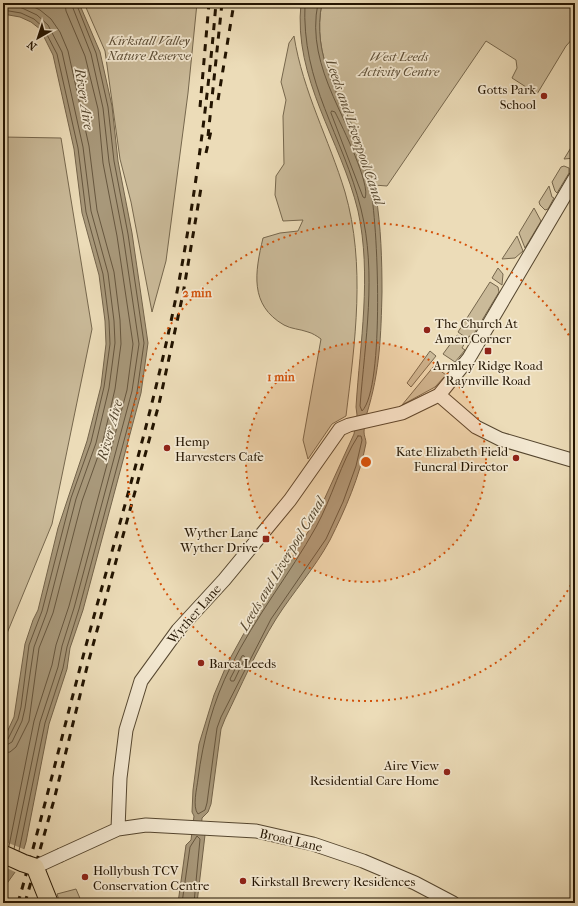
<svg xmlns="http://www.w3.org/2000/svg" width="578" height="906" font-family="'IM FELL French Canon',serif">
<style>
.green{fill:#caba99;stroke:#76674d}
.water{fill:#a8987a;stroke:#73634a}
.pier{fill:#ecdcb8}
.lines{fill:none;stroke-linecap:round;stroke-linejoin:round}
.shore{stroke:#66563e;stroke-width:1}
.minor-casing{stroke:#55462f;stroke-width:15}
.minor{stroke:#f3e8d1;stroke-width:13}
.rail{stroke:#231401;stroke-width:3;stroke-dasharray:7 7;stroke-linecap:butt}
.minor-bridge-casing{stroke:#55462f;stroke-width:15;stroke-linecap:butt}
.major-bridge-casing{stroke:#231401;stroke-width:19;stroke-linecap:butt}
.minor-bridge{stroke:#f3e8d1;stroke-width:13}
.major-bridge{stroke:#ecdcb8;stroke-width:17}
.ring{fill:none;stroke:#d4520b;stroke-width:2;stroke-dasharray:2 4}
.poi-dot{fill:#8f2418;stroke:#f3e8d1;stroke-width:1.5}
.labels{text-anchor:middle;dominant-baseline:central;stroke-width:3.5;stroke-linejoin:round;paint-order:stroke}
.park-label{font-size:13px;font-style:italic;fill:#5d4e36;stroke:#f3e8d1}
.poi-label{font-size:13px;fill:#231401;stroke:#f3e8d1;text-anchor:start}
.street-label{font-size:13px;fill:#231401;stroke:#f3e8d1}
.water-label{font-size:14px;font-style:italic;fill:#584931;stroke:#f3e8d1}
.centre{fill:#d4520b;stroke:#f3e8d1;stroke-width:2}
.ring-label{font-size:12px;text-anchor:middle;font-weight:bold;fill:#d4520b;stroke:#f3e8d1;stroke-width:3.5;stroke-linejoin:round;paint-order:stroke}
</style>
<rect width="100%" height="100%" fill="#ecdcb8"/>
<filter id="stains"><feTurbulence type="fractalNoise" baseFrequency=".005" numOctaves="4"/><feColorMatrix values="0 0 0 0 .2 0 0 0 0 .09 0 0 0 0 .02 0 0 0 .5 -.17"/></filter>
<radialGradient id="worn" r=".72"><stop offset=".6" stop-color="#630" stop-opacity="0"/><stop offset="1" stop-color="#630" stop-opacity=".3"/></radialGradient>
<path class="green" d="M84,3H197L188,93L166,261L152,312L131,202L120,159L105,51Z
M322,3H575V36L566,46L537,94L512,78L517,68L516,60L486,41L387,186L374,185C370,172 366,157 361,144C340,98 311,56 322,3Z
M294,36C303,92 329,139 345,192C366,265 355,342 346,416L332,424L308,459L303,440L321,339C317,336 312,333 308,332C300,329 291,329 284,325C249,305 255,272 263,238L280,233L298,231L303,220L283,221L275,195L276,176L284,164L283,116L286,100L281,82L289,43Z
M3,137L61,138L92,329L52,524L3,643Z
M575,141V158L564,159Z
M564,166L569,168V173L557,193L555,191L552,182L561,167Z
M549,186L552,197L554,198L548,209L545,210L540,205L539,202Z
M534,208L541,221L525,248L519,233Z
M517,236L523,251L515,258L502,259Z
M498,268L503,274L502,285L492,278Z
M490,282L498,287L499,292L472,337L469,336L468,339L458,332Z
M457,335L466,341L462,348L465,350L455,362L443,354Z
M430,351L436,356L411,387L407,383Z
M434,366L446,375L435,387L402,405Z
M76,889L82,903H60L57,894Z"/>
<path class="water" d="M3,3H79L100,52L112,106L118,161L132,233L148,343L141,393L83,610L70,648L67,669L49,724L26,842L18,868L3,889V741L14,717L25,644L33,620L38,610L58,528L87,441L101,386L106,344L105,321L99,275L82,213L74,149L53,55L40,29L31,22L20,17L3,14Z
M301,3H322C311,56 340,98 361,144C368,160 373,179 376,196C381,227 382,260 382,292C381,335 380,371 367,413C366,418 364,426 364,432C364,436 366,439 366,443C360,476 345,510 330,540C315,568 293,592 276,619C256,651 241,686 225,719L221,729L211,804L208,812L202,818L201,833L205,835L197,903H178L186,845L191,840L194,816L192,812L193,790L199,744L214,695L227,664L243,635L313,524L354,434L357,415L356,407C360,343 372,275 358,211C341,140 293,79 301,3Z"/>
<path class="pier" d="M3,838L6,842L26,850L17,873L3,866Z"/>
<g class="lines">
<path class="shore" d="M305,3C301,84 343,135 361,209C377,273 365,342 360,406L362,411C385,388 378,220 370,186C355,124 304,70 318,3
M3,5L9,4L22,8L37,15L48,25L62,52L83,147L91,211L108,273L114,321L115,343L109,388L96,443L76,499L47,612L34,647L25,708L22,721L12,742L3,747
M3,10L21,13L34,19L43,27L57,54L78,148L86,212L103,274L109,321L110,344L104,387L91,442L71,498L42,611L29,645L21,707L18,719L8,739L3,741
M332,111L335,112C342,126 371,185 365,198L363,197L331,113Z
M358,436H361L362,440L356,466L343,502L326,539L271,619L221,717L217,728L207,803L205,810L198,814C192,807 197,788 198,779C203,740 213,701 231,666C255,617 290,574 316,527C332,498 341,462 358,436Z
M244,656L245,658L234,681H231L230,679L242,656Z
M3,753L10,752L16,747L29,721L39,648L53,613L82,501L102,445L115,389L121,344L120,320L114,272L97,210L89,146L68,51L60,32L51,19L40,10L26,3
M9,846L34,721L52,665L56,645L69,606L127,390L133,344L117,236L103,163L98,109L85,56L66,11L65,3
M14,849L40,722L58,667L62,646L74,608L132,391L139,344L123,235L109,162L103,108L91,54L71,3
M19,851L45,723L63,668L67,647L79,609L137,392L144,343L128,234L114,161L108,107L96,53L76,3
M182,903L190,847L197,836L200,839L194,903"/>
<g class="minor-casing">
<path id="minor" d="M439,395L476,427L500,439L575,461
M118,829L120,778L126,730L141,681L178,630L224,580L290,500L340,429L349,425L402,413L439,395L469,358L575,178
M61,855L118,829L146,825L256,831L313,844L363,861L415,883L453,903"/>
</g>
<use href="#minor" class="minor"/>
<path class="rail" d="M218,100L234,3
M200,107L209,3
M208,136L222,3
M206,153L211,131
M18,903C43,815 64,727 88,638C119,524 154,409 177,292C195,197 208,100 216,3
M25,903L54,800L87,667L159,404L183,294L201,188"/>
<g class="minor-bridge-casing">
<path id="minor-bridge" d="M35,867L61,855"/>
</g>
<g class="major-bridge-casing">
<path id="major-bridge" d="M3,854L23,863L35,867L49,902"/>
</g>
<use href="#minor-bridge" class="minor-bridge"/>
<use href="#major-bridge" class="major-bridge"/>
</g>
<circle cx="366" cy="462" r="120" fill="#d4520b" fill-opacity=".12"/>
<g class="ring">
<circle cx="366" cy="462" r="120"/>
<path d="M574 580A239 239 0 1 1 574 344"/>
</g>
<g class="poi-dot">
<circle cx="544" cy="96" r="4"/>
<circle cx="427" cy="330" r="4"/>
<rect x="484" y="347" width="8" height="8" rx="2"/>
<circle cx="167" cy="448" r="4"/>
<circle cx="516" cy="458" r="4"/>
<rect x="262" y="535" width="8" height="8" rx="2"/>
<circle cx="201" cy="663" r="4"/>
<circle cx="447" cy="772" r="4"/>
<circle cx="85" cy="877" r="4"/>
<circle cx="243" cy="881" r="4"/>
</g>
<g class="labels">
<g class="park-label">
<text x="149" y="40">Kirkstall Valley<tspan x="149" dy="15">Nature Reserve</tspan></text>
<text x="399" y="56">West Leeds<tspan x="399" dy="15">Activity Centre</tspan></text>
</g>
<g class="poi-label">
<text x="536" y="89" text-anchor="end">Gotts Park<tspan x="536" dy="15">School</tspan></text>
<text x="435" y="323">The Church At<tspan x="435" dy="15">Amen Corner</tspan></text>
<text x="488" y="365" text-anchor="middle">Armley Ridge Road<tspan x="488" dy="15">Raynville Road</tspan></text>
<text x="175" y="441">Hemp<tspan x="175" dy="15">Harvesters Cafe</tspan></text>
<text x="508" y="451" text-anchor="end">Kate Elizabeth Field<tspan x="508" dy="15">Funeral Director</tspan></text>
<text x="258" y="532" text-anchor="end">Wyther Lane<tspan x="258" dy="15">Wyther Drive</tspan></text>
<text x="209" y="663">Barca Leeds</text>
<text x="439" y="765" text-anchor="end">Aire View<tspan x="439" dy="15">Residential Care Home</tspan></text>
<text x="93" y="870">Hollybush TCV<tspan x="93" dy="15">Conservation Centre</tspan></text>
<text x="251" y="881">Kirkstall Brewery Residences</text>
</g>
<g class="street-label">
<text transform="translate(194 614) rotate(-49)">Wyther Lane</text>
<text transform="translate(291 840) rotate(13)">Broad Lane</text>
</g>
<g class="water-label">
<text transform="translate(84 99) rotate(81)">River Aire</text>
<text transform="translate(355 132) rotate(71)">Leeds and Liverpool Canal</text>
<text transform="translate(110 430) rotate(-75)">River Aire</text>
<text transform="translate(282 564) rotate(-59)">Leeds and Liverpool Canal</text>
</g>
</g>
<circle cx="366" cy="462" r="6" class="centre"/>
<g class="ring-label">
<text x="197" y="297">2 min</text>
<text x="281" y="381">1 min</text>
</g>
<rect width="578" height="906" fill="none" stroke="#ecdcb8" stroke-width="16"/>
<rect x="4" y="4" width="570" height="898" fill="none" stroke="#231401" stroke-width="2"/>
<rect x="8" y="8" width="562" height="890" fill="none" stroke="#231401"/>
<g transform="translate(38 38) rotate(219)" stroke="#f3e8d1" stroke-width="3" paint-order="stroke">
<path d="M0-3L7 15L0 10L-7 15Z" fill="#231401"/>
<text y="-6" font-size="11" font-weight="bold" text-anchor="middle" fill="#231401">N</text>
</g>
<rect width="100%" height="100%" filter="url(#stains)"/>
<rect width="100%" height="100%" fill="url(#worn)"/>
</svg>
